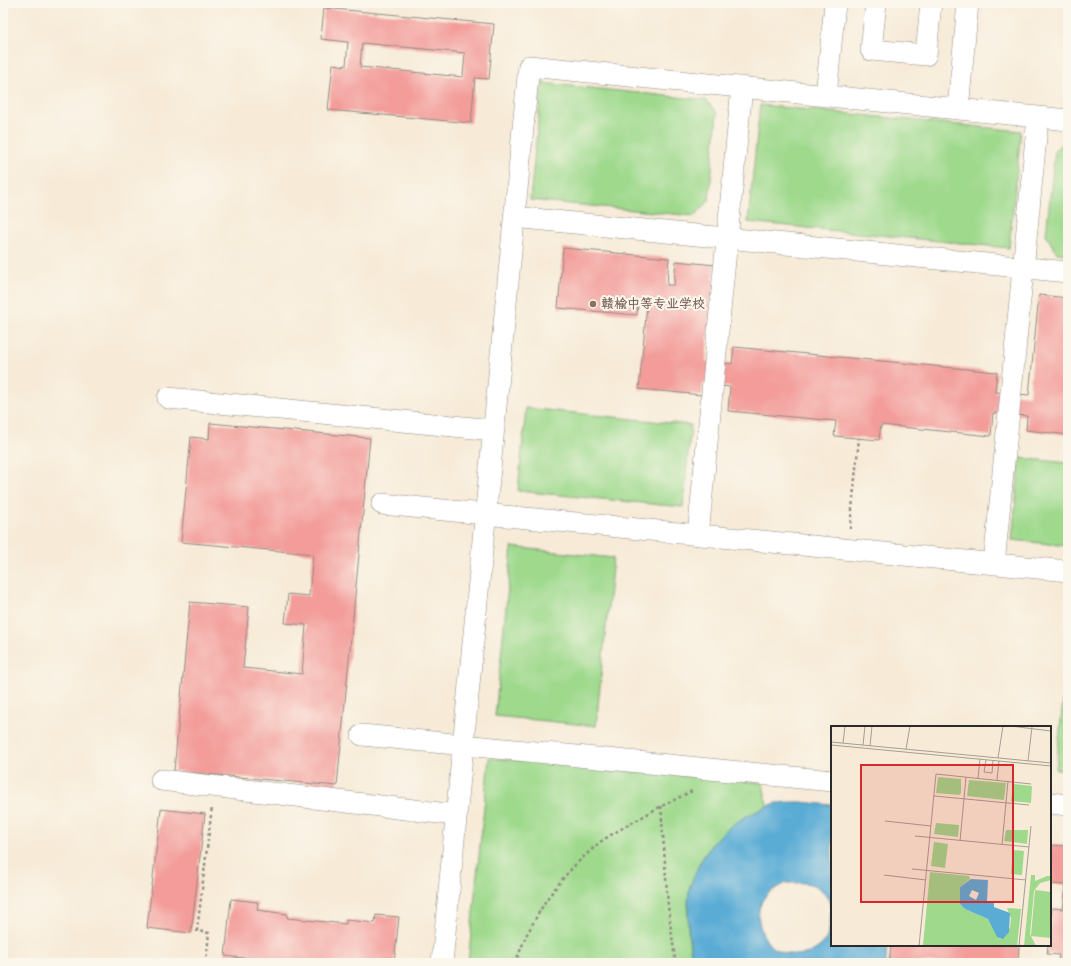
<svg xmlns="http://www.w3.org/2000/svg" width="1071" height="966" font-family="Kalam,'LXGW WenKai TC',sans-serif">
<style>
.green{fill:#9ed98c;stroke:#64825c}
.water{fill:#5aacd5;stroke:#426c80;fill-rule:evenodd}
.building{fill:#f39c9a;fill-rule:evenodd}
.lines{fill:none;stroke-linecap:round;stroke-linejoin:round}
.minor-casing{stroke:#918b82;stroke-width:22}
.path{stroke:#918b82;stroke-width:2.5;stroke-dasharray:3 3;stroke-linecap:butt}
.minor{stroke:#fff;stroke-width:21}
.education-dot{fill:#8d6e63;stroke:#fbf7ec;stroke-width:1.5}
.labels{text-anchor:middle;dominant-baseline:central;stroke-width:4;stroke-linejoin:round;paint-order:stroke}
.education-label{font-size:13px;font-weight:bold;fill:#785e54;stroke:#fbf7ec;text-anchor:start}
.inset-road{fill:none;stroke:#a59e93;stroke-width:1}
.view{fill:#d62828;fill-opacity:0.15;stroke:#d62828;stroke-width:2}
.inset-edge{fill:none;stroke:#2b2b2b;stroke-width:2}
</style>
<rect width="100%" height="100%" fill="#fbf7ec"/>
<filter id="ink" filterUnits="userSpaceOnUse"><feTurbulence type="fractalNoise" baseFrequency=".025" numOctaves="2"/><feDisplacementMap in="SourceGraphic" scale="8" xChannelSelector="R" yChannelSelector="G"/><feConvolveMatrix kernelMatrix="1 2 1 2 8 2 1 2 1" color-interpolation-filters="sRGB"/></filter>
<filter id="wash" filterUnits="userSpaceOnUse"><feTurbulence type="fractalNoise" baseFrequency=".012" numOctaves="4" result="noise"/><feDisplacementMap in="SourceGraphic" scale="16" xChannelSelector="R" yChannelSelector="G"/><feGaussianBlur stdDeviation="0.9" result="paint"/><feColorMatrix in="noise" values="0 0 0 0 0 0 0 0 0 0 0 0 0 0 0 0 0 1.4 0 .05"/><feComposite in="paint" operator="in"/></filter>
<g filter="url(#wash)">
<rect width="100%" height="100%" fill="#f7ebd8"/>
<path class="green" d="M542,83L706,100L717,113L709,201L694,216L530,200Z
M760,105L1021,131L1009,248L748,222Z
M1068,137V254L1057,253L1046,235L1055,150Z
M526,408L691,425L683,507L518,491Z
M1020,458L1068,463V546L1012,540Z
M512,547L613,558L596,726L495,716Z
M1068,650V771L1056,770Z
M489,758L763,783L767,806L742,819L711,845L699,864L690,888L688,905V929L690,947L693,963H468Z"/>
<path class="water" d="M801,802L832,805V945H887L886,963H693C689,946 688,929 688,911C688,903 688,894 690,887C699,856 720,829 749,815C758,811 767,805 777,803C785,802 793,802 801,802ZM786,883C793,883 807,882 813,885C830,892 832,907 830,923C829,929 828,936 825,941C822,945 816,950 811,952C805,955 797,955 790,954C783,953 774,950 769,944C757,929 753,905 770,892C775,889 781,886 786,883Z"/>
<g id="blocks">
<path class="building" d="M324,8L494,24L489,79L475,78L471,123L328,110L333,64L346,66L348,42L321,39ZM362,43L465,53L463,77L360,67Z
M563,248L669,258L667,285H674L676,261L715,265L706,361L732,364L734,347L997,372L995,392L1029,395L1039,295L1068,298V435L1026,430L1027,416L993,413L991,436L881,425L879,440L834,436L836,421L728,411L730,387L703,384L702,395L639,389L647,305L638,304L637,315L558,308Z
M210,423L370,438L337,786L174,771L190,602L249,607L243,668L302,674L306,625L285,623L288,594L309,596L313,554L181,542L191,437L209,439Z
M161,809L205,814L191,933L147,928Z
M1050,845L1068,846V963H1058L1059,955L1047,954L1048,945H1050V924L1052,908L1063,909L1066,885L1050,884Z
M231,899L258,902L257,910L287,914V918L346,924V920L375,923L376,915L399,917L394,963H289L225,956Z
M891,945H1019L1018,963H889Z"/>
</g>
</g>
<g filter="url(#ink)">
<use href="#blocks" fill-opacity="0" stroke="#918b82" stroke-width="1"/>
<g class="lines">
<g class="minor-casing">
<path id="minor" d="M876,3L871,50L926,55L931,3
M826,96L835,3
M958,109L968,3
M514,217L1068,272
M168,398L494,430
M382,504L1068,571
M698,535L742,87
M994,564L1038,117
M362,735L832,781
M161,780L456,815
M1050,803L1068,805
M442,963L529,66L1068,120"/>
</g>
<path class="path" d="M850,529L859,438
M661,806L668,906L675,959L676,963
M206,963L209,933L197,931L212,807
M515,963L527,934L546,900L565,876L576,864L600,842L614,833L656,809L694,790"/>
<use href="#minor" class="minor"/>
</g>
</g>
<circle class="education-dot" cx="593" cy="304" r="4"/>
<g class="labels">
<g class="education-label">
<text x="601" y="304">赣榆中等专业学校</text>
</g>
</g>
<g transform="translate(831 726)">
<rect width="220" height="220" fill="#f7ebd8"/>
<path d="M107,51L130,53V67L128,69L105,67ZM138,54L175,57L173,74L136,70ZM182,58L201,60L200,77L180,75ZM105,97L128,99L127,111L103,108ZM175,104H197L196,118L173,115ZM103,116L117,118L114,142L100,140ZM182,124L193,125L191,149L180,148ZM99,146L138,150L139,153L129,161V178L134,183L157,193L169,213L179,202L180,192L176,182L190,183L186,220L92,219ZM200,149H204V155L216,150H220V154L209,157L203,165L199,208L205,220H193ZM204,164L220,166V212L200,210Z" fill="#9ed98c"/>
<path d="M140,153L157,154L156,176H163V181L179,187L178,206L172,213L166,211L157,193L134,183L129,178V161ZM141,164L148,167L145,174L138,170Z" fill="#5aacd5" fill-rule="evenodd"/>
<path class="inset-road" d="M179,0L220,5M0,16L220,37M12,17L14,0M0,19L220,40M32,19L34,0M39,20L41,0M75,23L79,0M167,32L172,0M155,34L153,46L161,47L162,35M197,35L201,1M147,52L149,33M166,54L168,35M103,70L198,79M54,95L100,100M84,110L198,121M129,115L135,51M171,119L177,55M81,143L195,154M53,149L95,154M88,220L105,48L200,58M188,220L200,100"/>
<path class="view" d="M30,39H182V176H30Z"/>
<rect width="220" height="220" class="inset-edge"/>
</g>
<rect width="1071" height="966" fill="none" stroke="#fbf7ec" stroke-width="16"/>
</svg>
